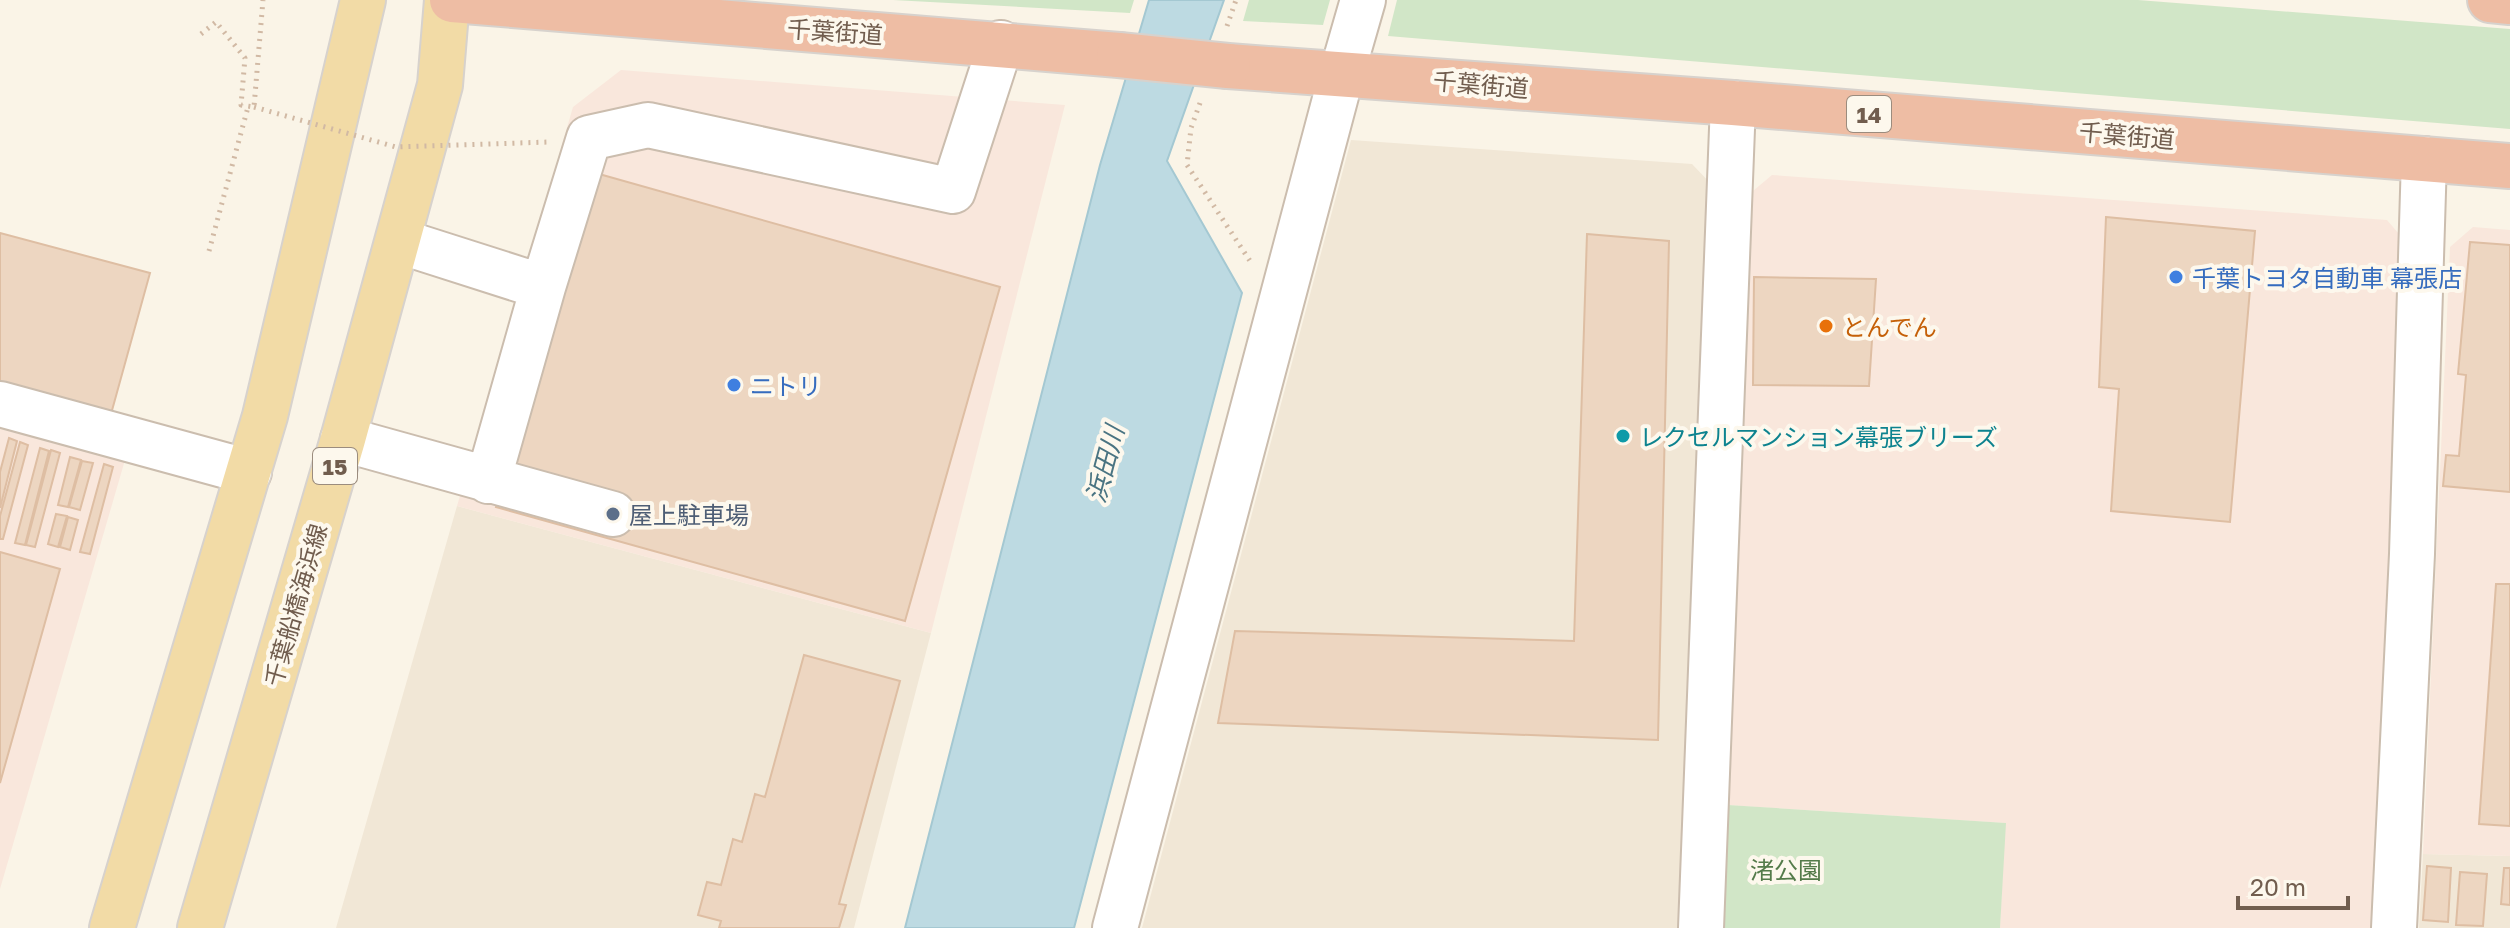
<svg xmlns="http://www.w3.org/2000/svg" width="2510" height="928" font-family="'Golos Text','Noto Sans JP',sans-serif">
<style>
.residential{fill:#f1e7d6}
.commercial{fill:#f9e7dc}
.green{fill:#d1e6c7}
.water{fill:#bddae2;stroke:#a4c8d2;stroke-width:2}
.building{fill:#edd6c1;stroke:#debea3;stroke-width:2}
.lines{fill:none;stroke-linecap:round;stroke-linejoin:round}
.minor-casing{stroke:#cbbdae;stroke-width:48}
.major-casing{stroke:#d7d2cd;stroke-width:48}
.highway-casing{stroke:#d7d2cd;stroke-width:48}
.path{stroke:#d1b9a4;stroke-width:5;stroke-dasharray:2 6;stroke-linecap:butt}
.minor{stroke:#fff;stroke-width:44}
.major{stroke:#f2dba6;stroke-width:44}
.highway{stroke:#eebda4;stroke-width:44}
.highway-bridge-casing{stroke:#d7d2cd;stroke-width:48;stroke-linecap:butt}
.path-bridge{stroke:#d1b9a4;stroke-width:5;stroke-dasharray:2 6;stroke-linecap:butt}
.highway-bridge{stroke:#eebda4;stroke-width:44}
.shop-dot{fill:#3f7fe0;stroke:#fdf8ed;stroke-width:3}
.food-dot{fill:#e8710a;stroke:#fdf8ed;stroke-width:3}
.culture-dot{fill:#0f9aa8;stroke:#fdf8ed;stroke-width:3}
.service-dot{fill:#5c6f8a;stroke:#fdf8ed;stroke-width:3}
.labels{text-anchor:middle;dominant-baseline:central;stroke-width:8;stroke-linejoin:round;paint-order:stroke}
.shield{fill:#fdf8ed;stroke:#9b8c7e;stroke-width:2}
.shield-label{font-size:22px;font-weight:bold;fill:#715d4e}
.street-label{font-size:24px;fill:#715d4e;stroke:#fdf8ed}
.shop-label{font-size:24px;fill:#366cbe;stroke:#fdf8ed;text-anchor:start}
.food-label{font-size:24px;fill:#c56008;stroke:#fdf8ed;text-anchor:start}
.culture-label{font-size:24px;fill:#0d838f;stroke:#fdf8ed;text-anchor:start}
.service-label{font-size:24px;fill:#4e5e75;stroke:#fdf8ed;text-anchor:start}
.park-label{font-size:24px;fill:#547b4a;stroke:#fdf8ed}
.water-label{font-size:26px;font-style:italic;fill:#4a7482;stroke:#fdf8ed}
</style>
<rect width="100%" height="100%" fill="#faf4e7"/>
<path class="residential" d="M1351,140L1692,164L1714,187L1681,928H1142Z
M457,506L931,633L854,928H336Z
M2423,854L2510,856V928H2419Z"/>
<path class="commercial" d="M621,70L1065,105L931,633L457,506L573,107Z
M1772,175L2387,220L2405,241L2375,928H2000L2005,823L1728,805L1753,191Z
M2473,227L2510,230V856L2423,854L2450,247Z
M0,429L125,460L0,889Z"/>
<path class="green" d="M893,0H1134L1130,13Z
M1249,0H1330L1323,25L1243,21Z
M1397,0H2138L2510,29V129L1388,36Z
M1728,805L2006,823L2000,928H1722Z"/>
<path class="water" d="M1149,0H1224L1167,161L1242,293L1074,928H905L1100,165Z"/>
<path class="building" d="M592,172L1000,287L905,621L496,507Z
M2106,217L2255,231L2230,522L2111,511L2119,389L2099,387Z
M0,233L150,273L111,414L0,384Z
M1587,234L1669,241L1658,740L1218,723L1235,631L1574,641Z
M2470,242L2510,245V492L2443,486L2446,455L2459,456L2466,375L2458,374Z
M1754,277L1876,279L1869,386L1753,385Z
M9,438L17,441L0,508V472Z
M20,442L28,445L3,539H0V516Z
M40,448L49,451L25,545L15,543Z
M51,450L60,453L35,547L26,545Z
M70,457L81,460L68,507L58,505Z
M82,461L93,463L80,510L69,507Z
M104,464L113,467L90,554L80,552Z
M56,514L67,516L58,547L48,544Z
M68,517L78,520L70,550L60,547Z
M0,552L60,569L0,783Z
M2496,584H2510V826L2479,824Z
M804,655L900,681L839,904L846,905L839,928H719L721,921L698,915L707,882L721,885L733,839L742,842L755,794L765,797Z
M2427,866L2451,868L2448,922L2423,920Z
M2504,868H2510V905L2501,904Z
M2460,872L2487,874L2483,926L2456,925Z"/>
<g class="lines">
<g class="minor-casing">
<path id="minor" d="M399,241L543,287L589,138L648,125L953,191L1001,43
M0,404L249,472
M343,439L613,514
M488,481L543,287
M1115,928L1342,73L1363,0
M1701,928L1733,103
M2394,928L2412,554L2424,159"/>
</g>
<g class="major-casing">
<path id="major" d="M112,928L265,416L363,0
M200,928L343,439L440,85L447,0"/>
</g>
<g class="highway-casing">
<path id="highway" d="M452,0L1119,55
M2490,0L2510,2
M1228,66L1733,103L2510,166"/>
</g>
<path class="path" d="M1227,26L1236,0
M201,34L216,22L245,58L241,105L254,107L263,0
M1200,103L1191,128L1187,165L1250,261
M209,251L248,107"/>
<use href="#minor" class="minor"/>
<use href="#major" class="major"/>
<use href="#highway" class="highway"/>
<g class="highway-bridge-casing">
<path id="highway-bridge" d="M1119,55L1228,66"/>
</g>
<path class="path-bridge" d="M254,107L396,147L549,142"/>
<use href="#highway-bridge" class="highway-bridge"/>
</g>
<g class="shop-dot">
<circle cx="2176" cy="277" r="8"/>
<circle cx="734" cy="385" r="8"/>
</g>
<circle class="food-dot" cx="1826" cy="326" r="8"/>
<circle class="culture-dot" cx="1623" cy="436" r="8"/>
<circle class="service-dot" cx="613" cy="514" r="8"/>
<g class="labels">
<g class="shield">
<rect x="1847" y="96" width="44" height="36" rx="6"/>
<rect x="313" y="448" width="44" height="36" rx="6"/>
</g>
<g class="shield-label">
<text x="1869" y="114">14</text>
<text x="335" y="466">15</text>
</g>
<g class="street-label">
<text transform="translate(835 31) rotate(4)">千葉街道</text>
<text transform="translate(1481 84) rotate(5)">千葉街道</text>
<text transform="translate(2127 135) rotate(5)">千葉街道</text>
<text transform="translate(295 605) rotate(-74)">千葉船橋海浜線</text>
</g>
<g class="shop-label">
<text x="2192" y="277">千葉トヨタ自動車 幕張店</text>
<text x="750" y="385">ニトリ</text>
</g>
<g class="food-label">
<text x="1842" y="326">とんでん</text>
</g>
<g class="culture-label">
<text x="1639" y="436">レクセルマンション幕張ブリーズ</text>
</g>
<g class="service-label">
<text x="629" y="514">屋上駐車場</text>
</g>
<g class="park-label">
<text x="1786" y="869">渚公園</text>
</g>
<g class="water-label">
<text transform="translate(1105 464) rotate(-75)">浜田川</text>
</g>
</g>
<path d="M2238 896v12h110v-12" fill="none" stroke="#715d4e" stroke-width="4"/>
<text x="2250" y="896" font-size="24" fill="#715d4e" stroke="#fdf8ed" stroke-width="6" paint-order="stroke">20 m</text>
</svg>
